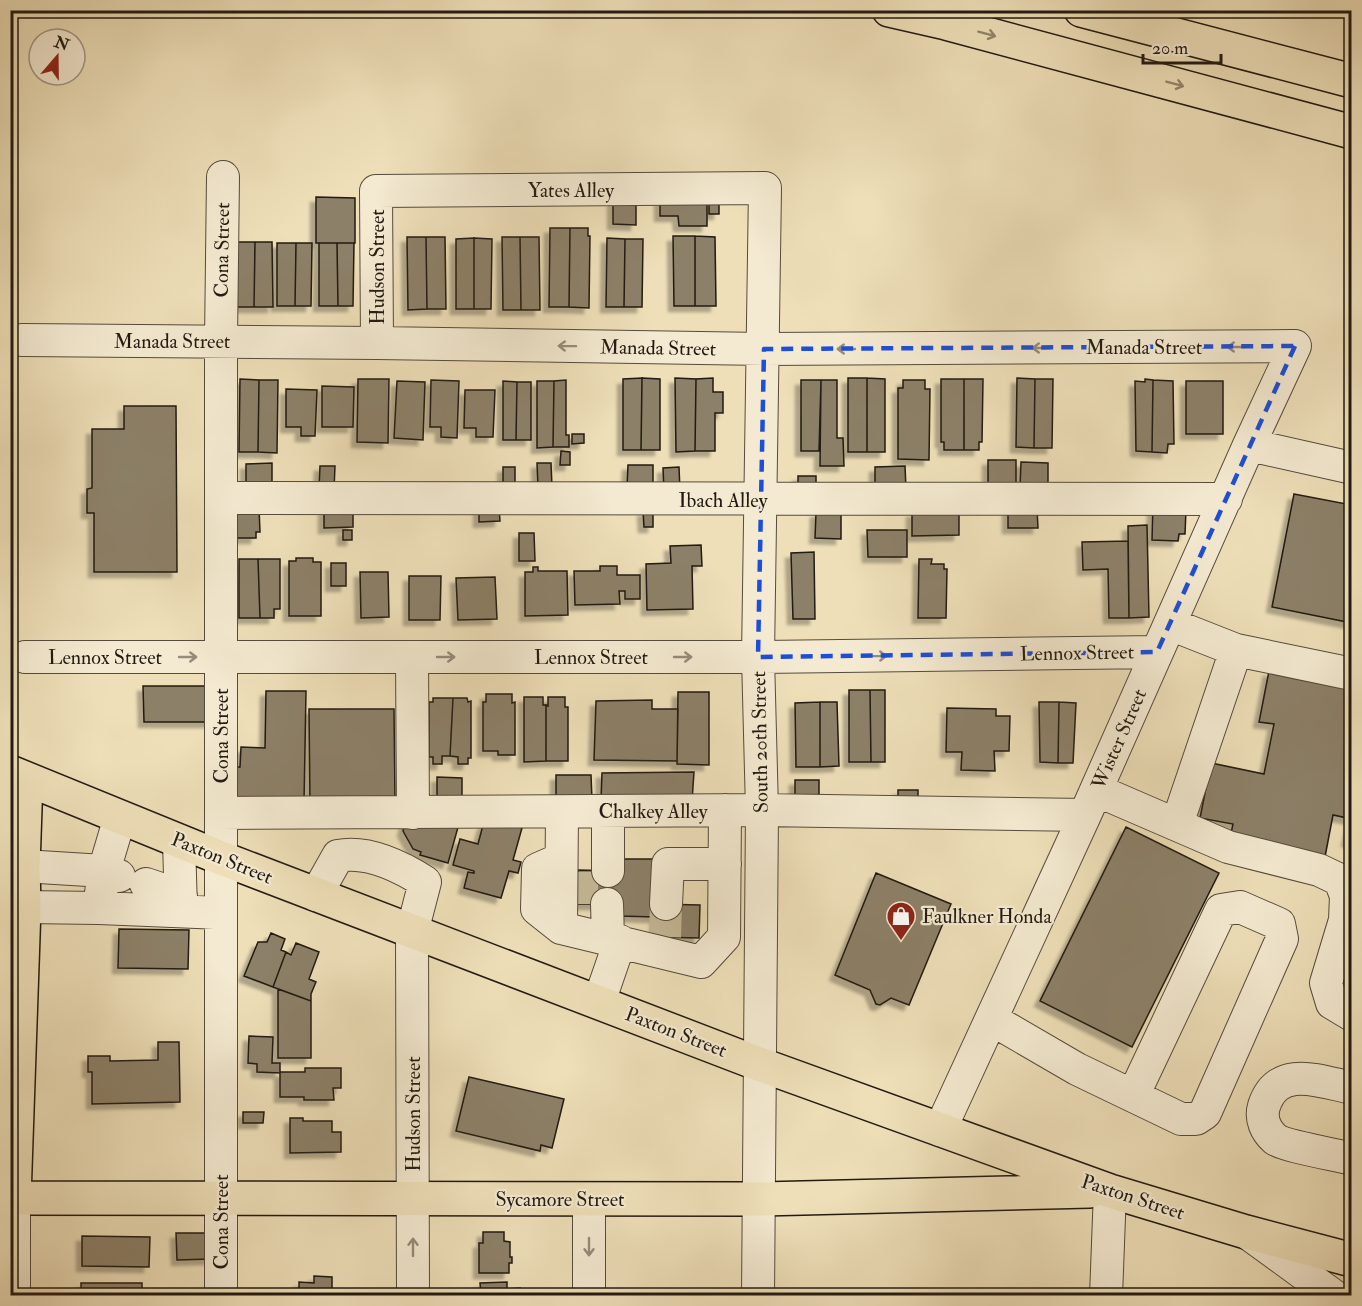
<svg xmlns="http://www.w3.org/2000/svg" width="1362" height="1306" font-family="'IM FELL Double Pica',serif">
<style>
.building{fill:#8c8068;stroke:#221a12;stroke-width:1.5;filter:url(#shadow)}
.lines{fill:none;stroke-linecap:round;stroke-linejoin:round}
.minor-tunnel{stroke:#c5b897;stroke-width:32;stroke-dasharray:32 16;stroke-linecap:butt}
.minor-casing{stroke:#554b3c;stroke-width:34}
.major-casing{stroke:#221a12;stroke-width:36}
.highway-casing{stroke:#221a12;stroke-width:36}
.minor{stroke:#f4ead1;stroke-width:32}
.major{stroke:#eedfb8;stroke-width:33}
.highway{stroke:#eedfb8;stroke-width:33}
.oneway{stroke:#92866d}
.oneway2{stroke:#968c7b}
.marked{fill:none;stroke:#1d4ed8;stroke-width:4.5;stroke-dasharray:12 8;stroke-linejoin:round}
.labels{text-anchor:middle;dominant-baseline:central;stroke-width:4.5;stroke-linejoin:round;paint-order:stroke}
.street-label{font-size:20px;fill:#221a12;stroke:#f4ead1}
.poi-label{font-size:20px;fill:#221a12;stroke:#f4ead1;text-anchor:start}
</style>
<defs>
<filter id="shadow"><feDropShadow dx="-5.5" dy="5.5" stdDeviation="1.5" flood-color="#0004"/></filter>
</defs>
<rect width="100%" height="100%" fill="#eedfb8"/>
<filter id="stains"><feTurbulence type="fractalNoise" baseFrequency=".00333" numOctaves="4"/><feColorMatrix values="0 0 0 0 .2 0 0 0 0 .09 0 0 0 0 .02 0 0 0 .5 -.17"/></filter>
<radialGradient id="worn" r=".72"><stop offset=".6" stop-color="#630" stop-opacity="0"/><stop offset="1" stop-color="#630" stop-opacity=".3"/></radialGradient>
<path class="building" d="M660,195L707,199V226H679L678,216H660Z
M316,197L355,198V243H316Z
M613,200L636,201V225L613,224Z
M709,202H719V214H709Z
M550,228H570L569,307H549Z
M570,228H588V236H590L589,308L569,307Z
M673,236H695V306H674Z
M695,236L715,237L716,306H695Z
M407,237H426L427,309L408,310Z
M426,237H445L446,309H427Z
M502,237H520L521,310H503Z
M520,237H539L540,310H521Z
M474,238V309H456V239Z
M474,238L492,239L491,309H474Z
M607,238L625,239L624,307H606Z
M625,239H643L642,307H624Z
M235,242H255L254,307H236Z
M255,242H272L273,307H254Z
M277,243H296L295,306H277Z
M296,243H312L311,306H295Z
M319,243H337L338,306H319Z
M337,243H354L353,306H338Z
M642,378L641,450H623V379Z
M642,378L660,379V450H641Z
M675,378L696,379L695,451L676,452Z
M713,378V392H723V413H715V451H695L696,379Z
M848,378H867V452H848Z
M867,378L885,379V452H867Z
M1017,378L1035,379L1034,448L1016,447Z
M240,379L259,380L258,452H239Z
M358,379H389L388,443L357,442Z
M941,379H964V450H944V442H941Z
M964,379H983L982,442H979V450H964Z
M1035,379H1053L1052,448H1034Z
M1145,379L1153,380L1152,452L1136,451L1135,381L1145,382Z
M259,380H278L277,453L258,452Z
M431,380L459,381L457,438L441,437V427H430Z
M566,380V435H569V447H553L554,381Z
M801,380H821L819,451H801Z
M821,380H837V438H843L844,466H820Z
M903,380H925V389H930L929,460L898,459V388H903Z
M1153,380L1173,381L1174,444H1168L1167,453L1152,452Z
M397,381L425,382L423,440L394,438Z
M503,381L517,382L516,440H503Z
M537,381H554L553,447L537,448Z
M1186,381H1223V434H1186Z
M517,382H531V440H516Z
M322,386L354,387L353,427H322Z
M286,389L317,390L315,436H301V427H286Z
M465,390H495L493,437H476V428H464Z
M124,406H176L177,572H94V513H87V489L92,488V429H124Z
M572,434H584V443L572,444Z
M561,451L570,452V465H560Z
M988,460H1016V487H988Z
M1021,462L1048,463V487H1020Z
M272,463V489L246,490V464Z
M537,463H551L552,487H538Z
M628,465H653V487H627Z
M320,466H335L334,490L319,489Z
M905,466L906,489L875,490V467Z
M503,467H515V489H503Z
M679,467L680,491H664L663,468Z
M798,476H816V490L798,491Z
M1294,494L1352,505V623L1272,607Z
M1153,503L1186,510L1185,534H1179L1178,541L1152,540Z
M236,508H259L260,532H256V538H237Z
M479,508H499L500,521L479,522Z
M324,509H353V527L324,528Z
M1008,509H1037L1038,528H1008Z
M653,510V527H644L643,511Z
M816,512H841V539L815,538Z
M912,512H959V535L912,536Z
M1147,525L1149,617L1129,618L1128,526Z
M343,530H352V540H343Z
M867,530H907V557H868Z
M519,533H534L535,561H519Z
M1128,541L1129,618H1109L1108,569L1083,570L1082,542Z
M701,545L702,566H692L693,609L647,610L646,564L671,563L670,546Z
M814,552L815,619H793L791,553Z
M296,558H313V562H321V616H289V561H296Z
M239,559H258L260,618H239Z
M258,559H280V609H274V618H260Z
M919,559H932L931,564H944V569H947L946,618H918Z
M331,563H346V586H331Z
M600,566H617V575H640V599H625V591H619L620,604L575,605L574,571H600Z
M533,567H538V571H567L568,615L525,616V572H533Z
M360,572H388L389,617L361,618Z
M409,576H441L440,620H409Z
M495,577L497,619L458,620L456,578Z
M1269,671L1352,687V819L1333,815L1324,862L1229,843L1233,824L1200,818L1211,763L1264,774L1274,724L1259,722Z
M143,686H212L214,722H144Z
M849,690H870L871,762H849Z
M870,690H885V762H871Z
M266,691H306L304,803L235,807L236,767H240L241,747L265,748Z
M678,692H709V765L677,764Z
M486,694H512V703L515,702V755H498V751H483V702H486Z
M524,697H543V705H546V761L524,762Z
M548,697H565V707H568V761H546V705L548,706Z
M433,698H453L450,756H442V764H433V757H429V702H433Z
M453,698H467L468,702L471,701V758H468V764H458V757L450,756Z
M652,700V709H678L677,761L594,760L596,701Z
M820,702V767H796L795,703Z
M820,702H837L839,766L820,767Z
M1039,702H1059L1058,763L1040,762Z
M1059,702L1076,703L1073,763H1058Z
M947,708L996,709V716H1010L1009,751H994L995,771L961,770L962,752H946Z
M309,709H394L395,802L310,803Z
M694,772L692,801L601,800L602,773Z
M556,775H591L592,799H556Z
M437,777L462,778V802H437Z
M795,780H819V804H795Z
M898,790H918V802L898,801Z
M490,819L522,828L513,860L521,862L518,873L509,871L501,898L464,888L468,872L474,873V871L453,865L460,839L478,844L483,825Z
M406,820H460L448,863L420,855L421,852L413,849L403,831Z
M1352,820V842L1347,841Z
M1126,827L1219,873L1132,1047L1040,1001Z
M620,859H658L657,904L700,905L699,938L655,937L656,917L619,916V904H577L578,870L619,871Z
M876,873L951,904L909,1005L891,998L880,1005L876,1004L870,990L835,975Z
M119,929L189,930L188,969L118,968Z
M271,933L285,939L281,950L286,952L273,987L244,976L258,942H267Z
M296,943L319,952L309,979L316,982L311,994V1001L273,987L286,952L291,955Z
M278,989L311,1001V1058H278Z
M249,1036L273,1037L272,1063H280V1073L257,1072V1064L248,1063Z
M158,1042H179L180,1102L92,1104V1072H88V1056H110V1061L158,1060Z
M305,1068H341V1088H333L334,1100H304V1097H280V1072H305Z
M469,1077L564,1099L552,1148L541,1145L540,1151L456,1131Z
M243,1112H264L263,1123H243Z
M290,1118H303V1121H332V1132H341V1152L290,1153Z
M483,1232H504V1241L510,1242V1257H512V1263H509V1273H479V1243H483Z
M176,1233H211V1259L177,1260Z
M82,1236L150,1237L149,1267L82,1266Z
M314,1276L332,1277V1296H299V1282L314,1283Z
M507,1282V1289L520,1288V1296H481L480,1283Z
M81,1283H142V1296H81Z"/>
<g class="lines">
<path class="minor-tunnel" d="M582,904V871
M665,937L666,904"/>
<g class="minor-casing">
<path id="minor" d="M22,340L377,343L764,349L1295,346L1249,445L1085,815L940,1130
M377,343L376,191L765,188L758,657L762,810L758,1296
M1249,445L1352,468
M221,498L1226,499
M1170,624L1236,650L1352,674
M25,657H758L1157,652
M412,657L413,813
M1096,790L1228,847L1319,870L1340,880L1346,896L1345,920L1326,983L1332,1003L1352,1015
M221,813L762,810L1085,815
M1177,824L1236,650
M179,841L181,911
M561,859L538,869L537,909L561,928L701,962L724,937L725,810
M23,866L104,871L119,876
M608,871V811
M146,884L181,896
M316,895L338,856C367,850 400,866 425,882L412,932L413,1296
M607,904L608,938
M666,904L668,864H725
M24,907L99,908L104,871L120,817
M99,908L221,913
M561,928L562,812
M599,1002L620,941
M991,1019L1077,1069L1181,1119H1196L1205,1113L1282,939L1279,924L1240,907L1221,910L1133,1096
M1352,1088C1319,1081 1278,1064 1264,1106C1260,1119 1266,1131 1275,1139C1284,1146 1337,1155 1352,1159
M14,1198V1296
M589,1199V1296
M1249,1234L1334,1296
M221,1296V341L223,177
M1106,1296L1110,1191"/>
</g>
<g class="major-casing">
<path id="major" d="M10,772L221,858L759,1064L1110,1191L1246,1232L1352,1260
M10,1198L759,1199L1090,1191
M14,1198L24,907L23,866L26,779"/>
</g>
<g class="highway-casing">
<path id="highway" d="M889,10L946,23L1352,132
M1081,10L1352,81"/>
</g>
<use href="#minor" class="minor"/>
<use href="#major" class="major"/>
<use href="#highway" class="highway"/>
</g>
<defs><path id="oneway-shaft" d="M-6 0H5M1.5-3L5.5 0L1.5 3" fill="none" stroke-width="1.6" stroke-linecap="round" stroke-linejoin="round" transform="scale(1.5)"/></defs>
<g class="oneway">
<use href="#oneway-shaft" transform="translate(987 34) rotate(15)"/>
<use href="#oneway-shaft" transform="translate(1175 84) rotate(15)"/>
</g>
<g class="oneway2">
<use href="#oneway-shaft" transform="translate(567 346) rotate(-179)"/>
<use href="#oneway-shaft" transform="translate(1236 347) rotate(180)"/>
<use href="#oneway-shaft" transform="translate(1041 348) rotate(180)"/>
<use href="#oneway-shaft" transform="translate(846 349) rotate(180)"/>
<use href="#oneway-shaft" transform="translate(878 656) rotate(-1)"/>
<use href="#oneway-shaft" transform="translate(188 657)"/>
<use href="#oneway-shaft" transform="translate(446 657)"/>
<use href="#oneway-shaft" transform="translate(683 657)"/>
<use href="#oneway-shaft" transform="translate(413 1247) rotate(-90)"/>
<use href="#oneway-shaft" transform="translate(589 1247) rotate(90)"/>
</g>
<path class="marked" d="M1295,346L1157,652L758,657L764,349Z"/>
<defs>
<g id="shop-pin" transform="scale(1.5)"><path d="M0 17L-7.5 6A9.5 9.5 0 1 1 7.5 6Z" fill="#8f2418" stroke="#f4ead1"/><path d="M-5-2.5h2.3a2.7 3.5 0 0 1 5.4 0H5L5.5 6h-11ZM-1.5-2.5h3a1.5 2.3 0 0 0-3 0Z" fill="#fff"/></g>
</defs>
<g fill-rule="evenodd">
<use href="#shop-pin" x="901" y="916"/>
</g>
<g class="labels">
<g class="street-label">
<text x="571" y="190">Yates Alley</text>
<text transform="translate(222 250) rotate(-89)">Cona Street</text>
<text transform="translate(377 267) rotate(-90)">Hudson Street</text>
<text x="172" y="341">Manada Street</text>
<text x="1144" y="347">Manada Street</text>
<text transform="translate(658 348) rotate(1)">Manada Street</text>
<text x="723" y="500">Ibach Alley</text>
<text transform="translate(1077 653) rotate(-1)">Lennox Street</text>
<text x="105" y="657">Lennox Street</text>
<text x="591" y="657">Lennox Street</text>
<text transform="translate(221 736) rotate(-90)">Cona Street</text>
<text transform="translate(1119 739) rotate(-66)">Wister Street</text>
<text transform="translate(760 742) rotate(-91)">South 20th Street</text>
<text x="653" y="811">Chalkey Alley</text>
<text transform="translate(222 858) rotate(22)">Paxton Street</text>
<text transform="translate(676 1032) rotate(21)">Paxton Street</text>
<text transform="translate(413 1114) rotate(-90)">Hudson Street</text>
<text transform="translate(1133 1197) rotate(18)">Paxton Street</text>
<text x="560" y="1199">Sycamore Street</text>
<text transform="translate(221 1222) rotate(-90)">Cona Street</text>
</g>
<g class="poi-label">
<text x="922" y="916">Faulkner Honda</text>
</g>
</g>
<rect width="1362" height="1306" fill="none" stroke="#eedfb8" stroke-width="36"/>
<rect x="12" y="12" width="1338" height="1282" fill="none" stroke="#221a12" stroke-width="3"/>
<rect x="18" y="18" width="1326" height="1270" fill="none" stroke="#221a12" stroke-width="1.5"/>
<g transform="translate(57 57) rotate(20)"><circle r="28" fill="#f4ead1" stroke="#a09785" stroke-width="1.5"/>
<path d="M0-4.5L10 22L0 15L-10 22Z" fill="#8f2418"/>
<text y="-9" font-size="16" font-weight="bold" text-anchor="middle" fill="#221a12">N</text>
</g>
<path d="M1143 54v9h78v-9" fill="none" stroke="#221a12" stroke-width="3"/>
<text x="1152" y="54" font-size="18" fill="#221a12" stroke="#f4ead1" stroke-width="4.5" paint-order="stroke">20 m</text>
<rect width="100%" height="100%" filter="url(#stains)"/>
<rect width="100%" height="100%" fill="url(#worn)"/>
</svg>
